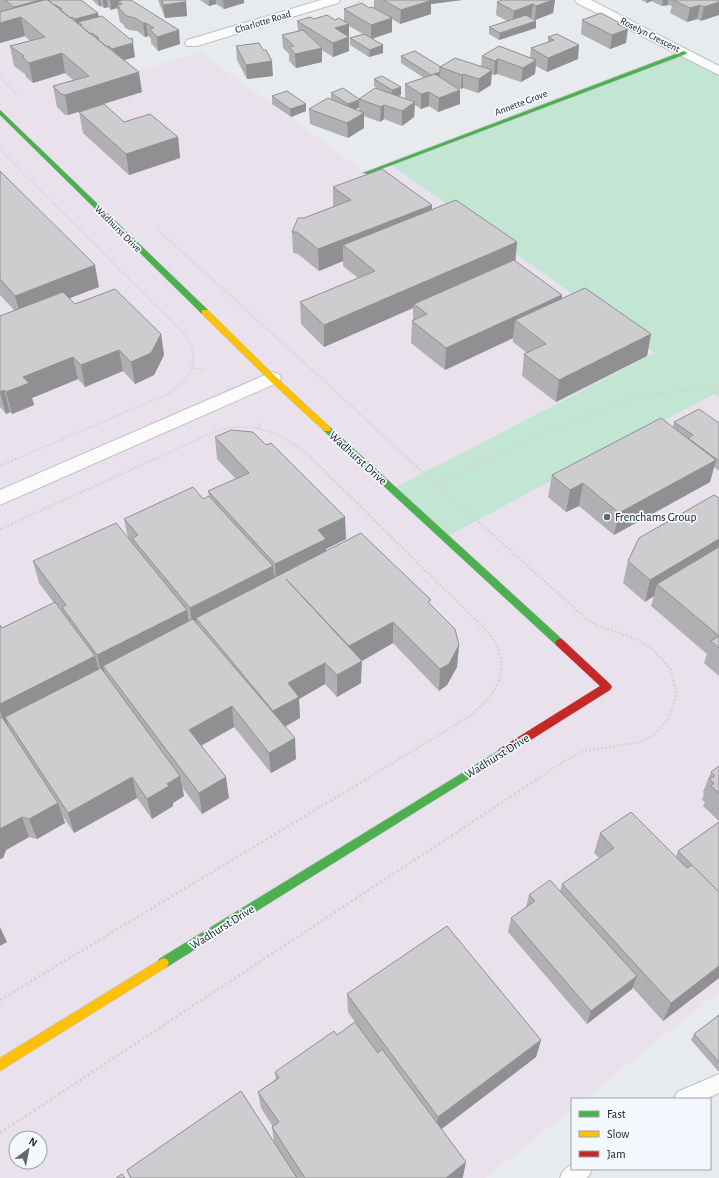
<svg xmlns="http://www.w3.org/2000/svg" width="719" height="1178" font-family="'Alegreya Sans',sans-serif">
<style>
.industrial{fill:#e9e2ed;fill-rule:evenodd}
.green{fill:#c3e5d4}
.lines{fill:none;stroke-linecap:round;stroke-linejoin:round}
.lane-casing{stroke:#bec1c4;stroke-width:2}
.street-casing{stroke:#bec1c4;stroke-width:2}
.fast-casing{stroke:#bec1c4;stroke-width:1}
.slow-casing{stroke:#bec1c4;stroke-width:1}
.jam-casing{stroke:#bec1c4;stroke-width:1}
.path-far3{stroke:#d4d5d6;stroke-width:1.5;stroke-dasharray:1.5 1.5;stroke-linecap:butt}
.path-far2{stroke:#d4d5d6;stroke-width:2;stroke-dasharray:1.5 1.5;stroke-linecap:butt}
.path-far1{stroke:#d4d5d6;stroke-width:2.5;stroke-dasharray:2 2;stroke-linecap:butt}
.path{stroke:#d4d5d6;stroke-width:3;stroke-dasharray:2.5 2.5;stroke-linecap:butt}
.lane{fill:#fcfcfc;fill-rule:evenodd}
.street{fill:#fcfcfc;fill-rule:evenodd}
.fast{fill:#4caf50;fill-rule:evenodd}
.slow{fill:#ffc107;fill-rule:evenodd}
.jam{fill:#c62828;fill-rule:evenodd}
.wall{fill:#b0afb2;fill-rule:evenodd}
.shaded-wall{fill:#908f91}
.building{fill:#cdcccf;stroke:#908f91}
.poi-dot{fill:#66686b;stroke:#f2f8fe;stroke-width:1.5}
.labels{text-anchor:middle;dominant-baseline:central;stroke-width:3.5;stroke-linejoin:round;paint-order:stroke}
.far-street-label{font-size:10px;fill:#202225;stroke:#f2f8fe}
.street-label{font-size:12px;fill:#202225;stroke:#f2f8fe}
.poi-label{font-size:12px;fill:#202225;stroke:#f2f8fe;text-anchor:start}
</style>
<rect width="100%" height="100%" fill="#e8ebee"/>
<path class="industrial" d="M0,0H29L123,75L200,52L366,173L390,164L656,353L392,489L714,394L719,397V992L585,1099H572V1109L486,1178H0ZM16,1138H40V1162H16Z"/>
<path class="green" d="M684,53L719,71V397L714,394L444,538L392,489L655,353L390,164Z"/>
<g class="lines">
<g class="lane-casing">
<path id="lane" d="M719,1074V1093L705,1099H674L677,1092Z
M572,1164V1169H592L589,1176L586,1178H560L563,1171Z"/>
</g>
<g class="street-casing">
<path id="street" d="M321,0H340L338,3L197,46H187L185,43L187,40Z
M575,0H591L719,66V75L577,3Z
M272,372L279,374L281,378L279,382L0,505V490Z"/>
</g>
<g class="fast-casing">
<path id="fast" d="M684,51L687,53L686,54L368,174L363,173Z
M0,110L208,310V314H202L0,115Z
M327,426L330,427L563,640L565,643L563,646H557L324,431L323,429Z
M503,748L507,749L508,752L507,755L167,967L163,968L159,967L157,963L159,959Z"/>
</g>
<g class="slow-casing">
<path id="slow" d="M202,310H208L275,376L330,427L331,429L330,431H324L269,380L202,314Z
M163,958L167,959L169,963L167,967L0,1071V1058Z"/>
</g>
<g class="jam-casing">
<path id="jam" d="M560,639L563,640L610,684L612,687L610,690L507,755L503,756L499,755L498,752L499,749L600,686L557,646L555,643L557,640Z"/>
</g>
<path class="path-far3" d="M356,3L365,0
M0,78L18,96
M0,150L54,204"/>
<path class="path-far2" d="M159,231L320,377L408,459
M193,368L205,369
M258,428L261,422
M16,459L170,393C191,376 201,363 187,337L53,203
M155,459C175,450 196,439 217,431C252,419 288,435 312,459
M488,459L523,442L624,401L647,395L719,386"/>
<path class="path-far1" d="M311,458L488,632C492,638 497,644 499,651C509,678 489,700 470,716L366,779
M407,458L587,619L597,625L639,640L651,648L670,668L677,693L669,718L653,736L640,742L584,751L563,762L538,779
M0,466L18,458
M435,485L490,458
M0,529L157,458"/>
<path class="path" d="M0,1000L368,778
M0,1133L539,778"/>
<use href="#lane" class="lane"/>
<use href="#street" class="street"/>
<use href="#fast" class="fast"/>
<use href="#slow" class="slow"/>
<use href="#jam" class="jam"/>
</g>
<path class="wall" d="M0,0H81L98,13L99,17L135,57L124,60L142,92L68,115H65L57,107L53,86L73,80L65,73L33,83L26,77L25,74L14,66L10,46L30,41L25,36L0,43Z
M92,0H121L180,44L158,51L151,43V39L148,36L145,37L137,31L129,30L124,27V25L120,22L117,8L111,10L108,7L104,8L101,6H99Z
M158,0H185L186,2L187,16L165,18Z
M200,0H244V3L224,9L216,4L209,6Z
M374,0H462L431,4V14L400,24L392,19V32L372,39L383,45V53L369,57L350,45V38L363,34L349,26V51L333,57L322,50V62L296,68L289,61V54L283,48L282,35L298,31L297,21L314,19L335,20L344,21V9L369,8H374Z
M502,0H555L553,13L535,20L531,18L536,28L499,40L489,34V27L507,21L496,15L497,2Z
M641,0H719L701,21L697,19L687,22L670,13L672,6L668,5L662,6L651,1L647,3Z
M582,20L620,23V25L626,43L610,49L581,34Z
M557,34L578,59L547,72L536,66L535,74L521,82L497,74L494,75L491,74V85L478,93L463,88L461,89L458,88L460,90V104L438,112L429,106L421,109L415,105L414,117L402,126L384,119L380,122L364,116V128L348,138L310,124L309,109L331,100V93L359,99L379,90L374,86V79L401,87V95L397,96L405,99V84L424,78L401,63V56L441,67H481L482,56L530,58L531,48L548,42V37ZM359,108V111L354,109Z
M236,46L273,76L247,79L237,60Z
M272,96L306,104V111L291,117L272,104Z
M79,112L178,137L180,158L129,175L83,133Z
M0,171L99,287L69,298L75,304L161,334L164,355L154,375L135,384L123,371L85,387L78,379L32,398L34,405L12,414L10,412L6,414L0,407V316L15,311L0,295Z
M333,187L432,209L517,242L515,262L562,295V299L651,334L647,356L556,402L522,376L524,354L527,353L513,342V338L445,370L411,343L412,321H413V308L324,347L301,324L300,302L358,278L343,266V261L319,271L298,254L293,253L292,232L304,218L333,207Z
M674,422L719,423V471L714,467L710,482L614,535L579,506L566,512L548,497L552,475L673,427Z
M215,437L346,539L326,549V551L431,605L459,645L457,667L447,685L439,691L393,643L361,661V683L337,697L325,684L299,699L300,718L285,727L296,759L271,773L234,727L201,746L229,798L202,814L182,787L184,796L173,803V806L152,819L137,798L74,833L62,815L65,823L37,839L29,837L6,850L3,858L0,859V625L2,628L54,603L39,583L33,561L128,538L124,519L203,499L209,496L208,491L236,479L217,459Z
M719,498V676L704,663L707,654L651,606L654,596L645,602L623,583L628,561Z
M719,766V821L703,806L705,802L702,800L704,794L703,792L711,772Z
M719,822V978L663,1021L633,988L632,989L587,1024L508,932L511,918L526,907L529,895L560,892L562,884L599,858L594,853L600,833L676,857L678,851Z
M347,994L541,1040L536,1057L442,1129L463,1177L462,1178H130L127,1170L274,1143L272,1127H273L261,1108L258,1092L276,1079L275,1072L337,1035L355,1022L348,1012Z
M719,1015V1072L691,1040L694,1034Z"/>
<path class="shaded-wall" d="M39,0H46L21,17L25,36L0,43V23L16,18L14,7Z
M98,0H100L101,6H99Z
M103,0H107L108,7L104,8Z
M110,0H121L122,7V4L118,1L119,7L117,5V8L111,10Z
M209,0H216V4L209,6Z
M223,0H244V3L224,9Z
M425,0H462L431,4V14L400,24L401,10Z
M553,0H555L553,13L535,20L536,6Z
M647,0H652L651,1L647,3Z
M663,0H668V5L662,6Z
M719,0V15L701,21L704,7Z
M186,2L187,16L165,18L163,5Z
M533,4L531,18L512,25L514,11Z
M700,5L697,19L687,22L690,8Z
M98,13L100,26L82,25L78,22L79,26L77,33L75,19Z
M392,18V32L371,39V25Z
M536,21V28L499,40L500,33Z
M143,23H146L148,36L145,37Z
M620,23L618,33L628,29L626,43L610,49L612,35L617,24Z
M349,24V51L333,57V43L335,28Z
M179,30L180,44L158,51L157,37Z
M133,43L135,57L114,63L112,49Z
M383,45V53L369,57L370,50Z
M579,45L578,59L547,72L548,58Z
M322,48V62L296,68L295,54Z
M62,53L65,73L33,83L29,63Z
M498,59L497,74L494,75L495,61Z
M536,60L535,74L521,82L523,68Z
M272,61L273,76L247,79L246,65Z
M492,70L491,85L478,93L479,79Z
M139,72L142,92L68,115L65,95Z
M440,72L439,79L431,75Z
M463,74V88L461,89L462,75Z
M401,87V95L392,98V90Z
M460,90V104L438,112L439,98Z
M429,92V106L421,109V94Z
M359,100V108L348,111V104Z
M415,102L414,117L402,126V111Z
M306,104V111L291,117L290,109Z
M384,105V119L380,122L381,107Z
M364,113V128L348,138L347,123Z
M178,137L180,158L129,175L126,154Z
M432,205L431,226L343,245V261L319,271L318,249Z
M517,242L515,264L414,304L413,308L324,347V325Z
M95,265L99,287L21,317L15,296Z
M562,295L559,317L515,320L513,338L445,370L446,348Z
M161,334L164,355L154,375L135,384L131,362Z
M651,334L647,356L556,402L559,380Z
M119,350L123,371L85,387L81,365Z
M73,357L78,379L32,398L34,405L12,414L6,392L23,377Z
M4,390L10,412L6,414L0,392Z
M716,460L710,482L614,535L619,513Z
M583,483L579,506L566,512L570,490Z
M345,517L346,539L326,549L327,561L276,586L275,564L318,530Z
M719,539V557L657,584L654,596L645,602L650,580Z
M273,566L275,588L196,618L197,627L193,629L190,608Z
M187,610L190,631L103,666L105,675L102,676L97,655Z
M393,622V643L350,668L349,646Z
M459,645L457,667L447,685L439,691L440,669Z
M95,656L101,677L5,717L8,725L5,727L0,711V704Z
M362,661L361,683L337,697V675Z
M325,663V684L299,699L300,718L275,732L273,711L288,683Z
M232,706L234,727L193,750L189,730Z
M295,738L296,759L271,773L269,753Z
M180,776L184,796L173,803V806L152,819L147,799L167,784Z
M132,777L137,798L74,833L68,813Z
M226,777L229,798L202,814L199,793Z
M58,803L65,823L37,839L29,819Z
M22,817L29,837L6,850L3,858L0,859V829Z
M0,927L7,942L0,946Z
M719,966V978L663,1021L671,1003Z
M637,976L632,989L587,1024L591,1011Z
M541,1040L536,1057L436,1133L438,1117Z
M466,1162L463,1177L462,1178H446Z"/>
<path class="building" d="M5,0H41L14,7Z
M44,0H48L139,72L65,95L61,94L53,86L89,76L62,53L29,63L22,57L24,56L10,46L45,37L21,17L0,23V12Z
M48,0H81L98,13L75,19L72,17L70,18L60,10L62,9L56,5H54Z
M123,0H131L179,30L157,37L150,29L154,28L146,23H143L135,18L127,16L123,13H124L118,8H120L117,5L122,4L118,1Z
M162,0H185L186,2L163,5Z
M383,0H432L401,10Z
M502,0H553L536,6L533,4L514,11L497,2Z
M673,0H719V2L704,7L700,5L690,8Z
M362,3L369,8L372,7L392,18L371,25L344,9Z
M601,13L620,23L617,24L628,29L612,35L582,20Z
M327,15L335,20L339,18L349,24L335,28L349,37L333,43L297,21L310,17L314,19Z
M526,15L536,21L500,33L489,27Z
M102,16L130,39L132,38L133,43L112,49L109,46L107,47L97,39L99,38L92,33L90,34L80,25H82L78,22Z
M303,30L322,48L295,54L289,47L294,46L282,35Z
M364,34L383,45L370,50L350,38Z
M557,34L579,45L548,58L531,48L554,40L548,37Z
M259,43L263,50H266L272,61L246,65L236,46Z
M499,46L536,60L523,68L498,59L495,61L482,56Z
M415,51L441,67H440V72L431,75L401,56Z
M455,58L492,70L479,79L463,74L462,75L440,67Z
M435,74L460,90L439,98L429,92L421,94L405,84Z
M382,76L401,87L392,90L374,79Z
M343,88L359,99V100L348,104L331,93Z
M375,88L415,102L402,111L384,105L381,107L359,99Z
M287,91L306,104L290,109L272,96Z
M328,98L364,113L347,123L309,109Z
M104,104L124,122L150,114L178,137L126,154L79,112Z
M382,169L432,205L318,249L297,232H292L298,218H304L351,200L333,187Z
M0,171L95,265L15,296L0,279Z
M456,200L517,242L324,325L300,302L375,271L343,245Z
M514,260L562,295L446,348L412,321L427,314L414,304Z
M585,288L651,334L559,380L524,354L546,344L515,320Z
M115,289L161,334L151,353L131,362L119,350L81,365L73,357L23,377L29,383L6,392L4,390L0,392V316L63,292L75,304Z
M699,409L719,423V461L688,438L693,435L674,422Z
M661,418L716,460L619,513L583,483L570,490L552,475Z
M231,430L253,432L266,445L271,443L345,517L318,530L326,539L275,564L208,491L249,473L215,437Z
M193,487L203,499L209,496L273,566L190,608L132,538L138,535L124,519Z
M714,495L719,498V539L650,580L628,561L639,538Z
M116,523L187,610L97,655L62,607L66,605L33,561Z
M361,533L431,600L428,602L455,629L459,645L449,664L440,669L393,622L349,646L286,579L362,661L337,675L325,663L288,683L299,697L273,711L196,618Z
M719,547V648L711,641L719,636L657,584Z
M55,602L95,656L0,704V625L2,628Z
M193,619L295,738L269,753L232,706L189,730L226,777L199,793L103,666Z
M101,668L180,776L167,784L169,786L147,799L132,777L68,813L5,717Z
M2,717L58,803L29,819L22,817L0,829V718Z
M719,766V793L711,786L714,783L709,779L715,776L711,772Z
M631,812L687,868L692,865L719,892V966L671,1003L562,884L614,848L600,833Z
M719,822V892L678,851Z
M550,880L637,976L591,1011L511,918L535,901L529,895Z
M447,926L541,1040L438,1117L347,994Z
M719,1015V1062L694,1034Z
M355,1022L378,1053L382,1049L466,1162L446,1178H305L272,1127L279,1122L258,1092L279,1078L275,1072L334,1031L337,1035Z
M241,1091L297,1178H131L127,1170Z
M122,1174L125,1178H116Z"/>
<circle class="poi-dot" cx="607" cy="517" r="4"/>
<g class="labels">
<g class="far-street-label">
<text transform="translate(263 22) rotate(-17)">Charlotte Road</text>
<text transform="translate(650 35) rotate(27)">Roselyn Crescent</text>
<text transform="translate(521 103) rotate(-21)">Annette Grove</text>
<text transform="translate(118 229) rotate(45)">Wadhurst Drive</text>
</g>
<g class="street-label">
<text transform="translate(358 458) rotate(42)">Wadhurst Drive</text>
<text transform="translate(497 756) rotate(-32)">Wadhurst Drive</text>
<text transform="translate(222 927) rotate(-32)">Wadhurst Drive</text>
</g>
<g class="poi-label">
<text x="615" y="517">Frenchams Group</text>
</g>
</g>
<rect x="571" y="1098" width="140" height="72" fill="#f2f8fe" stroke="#9ea2a7"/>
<rect x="579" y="1111" width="20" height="6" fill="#4caf50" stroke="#9ea2a7"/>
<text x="607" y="1118" font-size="12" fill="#202225">Fast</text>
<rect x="579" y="1131" width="20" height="6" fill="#ffc107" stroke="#9ea2a7"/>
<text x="607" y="1138" font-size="12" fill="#202225">Slow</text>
<rect x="579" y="1151" width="20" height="6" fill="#c62828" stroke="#9ea2a7"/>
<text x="607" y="1158" font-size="12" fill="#202225">Jam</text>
<g transform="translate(28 1150) rotate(32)"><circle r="19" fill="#f2f8fe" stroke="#9ea2a7"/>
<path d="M0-3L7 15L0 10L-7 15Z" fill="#66686b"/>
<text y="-6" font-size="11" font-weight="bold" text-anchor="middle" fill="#202225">N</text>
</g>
</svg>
